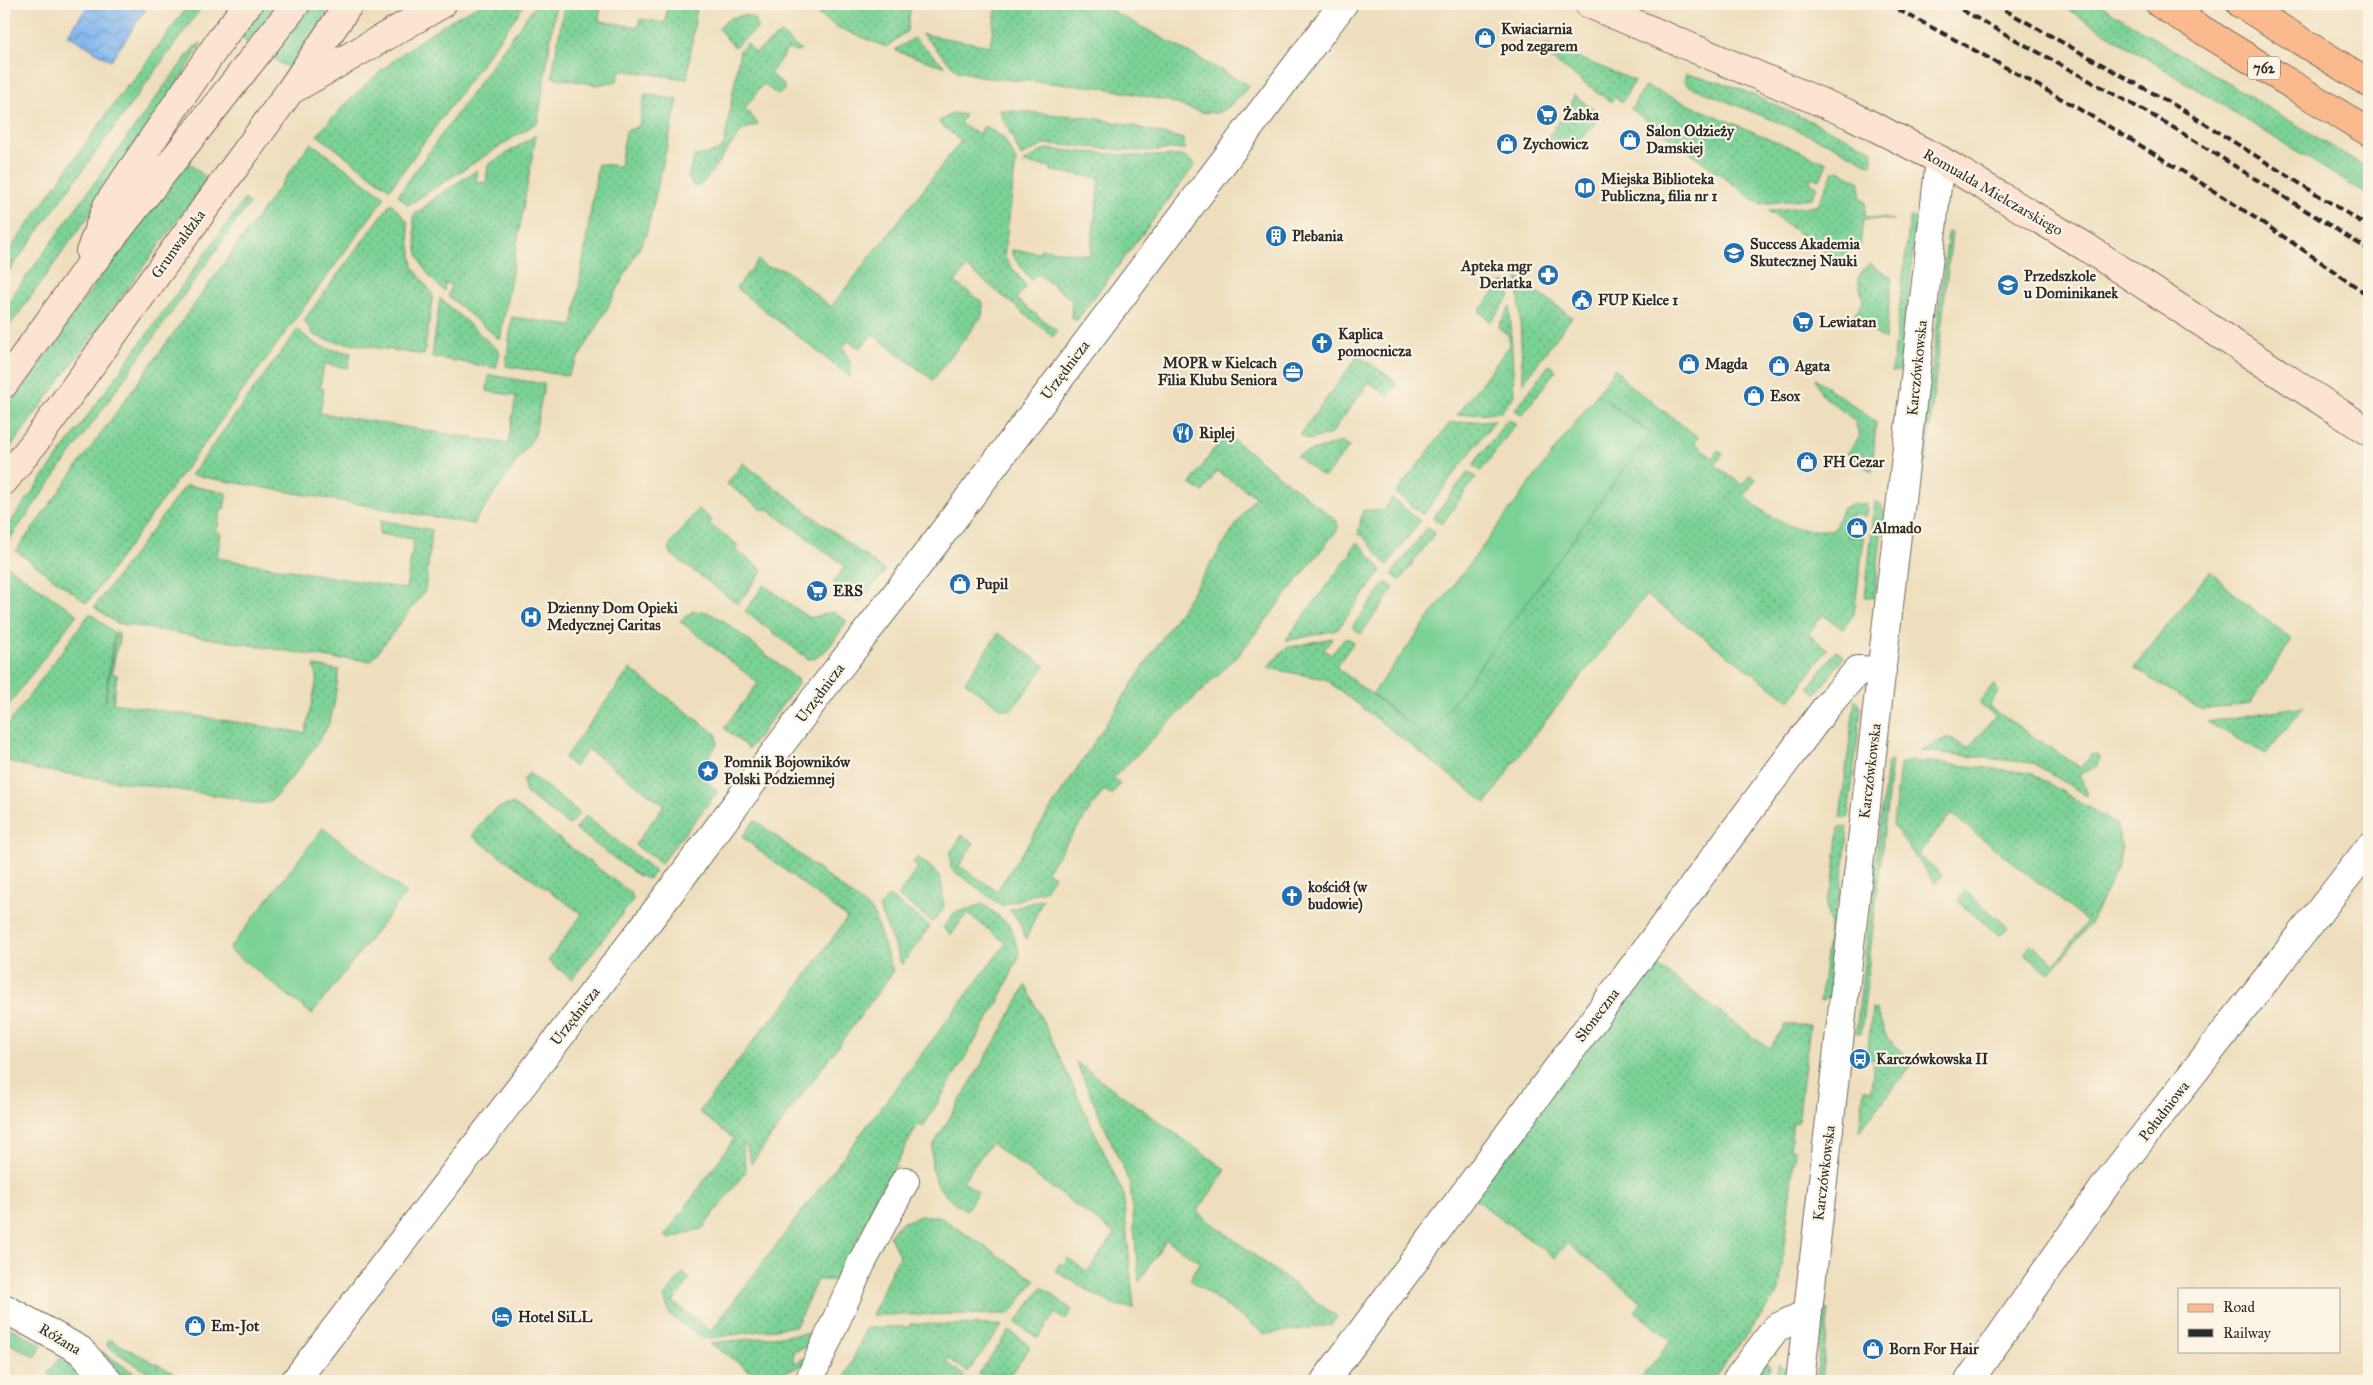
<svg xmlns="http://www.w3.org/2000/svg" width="2373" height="1385" font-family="'IM FELL Great Primer',serif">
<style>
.grass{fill:url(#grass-dots);stroke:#527e60}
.garden{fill:#7ad196;stroke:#527e60}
.water{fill:url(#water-waves);stroke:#56708d}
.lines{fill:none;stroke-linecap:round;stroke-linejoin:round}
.street-casing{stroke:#6f6a5e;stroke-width:30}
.secondary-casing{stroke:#6f6a5e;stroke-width:30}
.primary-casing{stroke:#6f6a5e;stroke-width:30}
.street{stroke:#fff;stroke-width:28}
.secondary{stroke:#fde3d1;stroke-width:28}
.primary{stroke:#fbba8d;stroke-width:28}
.rail{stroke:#2b2b2b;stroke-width:4;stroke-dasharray:8 4;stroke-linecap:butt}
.labels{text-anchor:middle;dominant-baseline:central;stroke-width:4.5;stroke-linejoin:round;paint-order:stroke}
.shield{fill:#fcf5e5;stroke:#6a6863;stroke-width:1}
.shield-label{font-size:14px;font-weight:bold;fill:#2b2b2b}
.poi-label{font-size:15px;font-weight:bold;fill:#2b2b2b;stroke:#fcf5e5;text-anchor:start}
.street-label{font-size:15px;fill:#2b2b2b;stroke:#fcf5e5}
</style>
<defs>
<pattern id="grass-dots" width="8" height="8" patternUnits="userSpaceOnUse" patternTransform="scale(1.25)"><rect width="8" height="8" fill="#7ad196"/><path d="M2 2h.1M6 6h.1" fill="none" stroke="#64aa7b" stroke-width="1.8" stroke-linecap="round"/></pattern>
<pattern id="water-waves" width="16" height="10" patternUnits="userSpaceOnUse" patternTransform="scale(1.25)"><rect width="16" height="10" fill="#81b6ef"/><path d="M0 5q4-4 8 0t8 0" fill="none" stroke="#6a94c2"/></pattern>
</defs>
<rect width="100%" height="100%" fill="#fcf5e5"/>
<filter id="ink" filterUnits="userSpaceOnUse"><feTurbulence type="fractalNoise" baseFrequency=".02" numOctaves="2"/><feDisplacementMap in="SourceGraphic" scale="10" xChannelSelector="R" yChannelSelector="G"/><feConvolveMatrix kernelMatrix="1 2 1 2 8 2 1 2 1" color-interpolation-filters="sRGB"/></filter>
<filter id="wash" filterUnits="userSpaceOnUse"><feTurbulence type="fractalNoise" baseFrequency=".0096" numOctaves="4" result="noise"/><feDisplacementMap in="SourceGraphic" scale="20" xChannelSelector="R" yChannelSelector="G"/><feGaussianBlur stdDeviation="1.12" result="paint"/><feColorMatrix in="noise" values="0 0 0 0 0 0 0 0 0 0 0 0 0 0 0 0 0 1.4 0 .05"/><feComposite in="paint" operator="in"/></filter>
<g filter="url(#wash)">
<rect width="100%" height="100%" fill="#eedebd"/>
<path class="grass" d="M189,4H204L4,278V258L128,84L130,85Z
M260,4H278L248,43L236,35Z
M312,4H333L289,68L270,57Z
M482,4H525L390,189L317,135C361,84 421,32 482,4Z
M536,4H556L538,122L408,205L398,195Z
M564,4H601L599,21L639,27L640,19L665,23L668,4H697L687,79L620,70L617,81L597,85L552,77Z
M803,4H911L907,31L886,47L839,28Z
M997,4H1100L1250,86L1226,109L1216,113L1200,112L1168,101L1100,87L989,78L957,71L922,34L990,46Z
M2059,4H2098L2369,169V196Z
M744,15L755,18V23L758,28L734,47L718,28L730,18Z
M781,33L801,51L795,52L788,49L770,74L784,85V90L778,95L763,84L745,108L758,124L757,125L742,130L704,182L698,186H693L688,177L694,156L716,152L724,146L740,50L747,43L755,53Z
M914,38L946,67L896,51V49Z
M202,43L141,143L4,334V308L162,89L194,47Z
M1545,44L1635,81L1622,102L1615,97L1611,102L1542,52Z
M1686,74L1731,85L1865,146L1873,151L1871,165L1828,143L1687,85L1684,81Z
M1645,86L1827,163L1820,180L1812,177L1810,182L1817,186L1812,198L1760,204L1631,109Z
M645,94L678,100L646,235L596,329L567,376L506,366L512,317L573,326L598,164L620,166L626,131L639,126Z
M1574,95L1601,115L1573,151L1551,145L1545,141L1567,111H1570Z
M999,110L1086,117L1125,124L1183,139L1185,149L1139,151L1046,144L1021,156Z
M953,113L965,115L960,124L977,133L979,134L984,126L1003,137L1016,161L1004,257L1026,286L1016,299L1057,331L1053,337L967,267L955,282L983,303L982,316L933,380L872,334L860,348L848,341L843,347L851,365L850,377L736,288L758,260L766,267L784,269L831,307L961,141L938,122Z
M536,135L500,340L448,296L451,285L445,283L444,291C414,263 418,254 413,216L439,195L477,170L476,181L486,183L488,165Z
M311,143L385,197L87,603L16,551Z
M1045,149L1138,156H1181L1189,159L1195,165L1076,321L1071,317L1072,300L1038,274L1031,280L1012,255V250L1040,253L1041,249L1090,255L1100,178L1051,171V167L1023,163Z
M188,162L208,179L4,456V411L119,251Z
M1839,170L1860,182V196L1866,203L1865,216L1894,220L1863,219L1860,246H1857L1836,260L1768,211L1818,205L1833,172Z
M245,199L249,204L4,547V531Z
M391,203L407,221L413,267L433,295L424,355L327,340L314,335L304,320Z
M1910,217L1917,218L1900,371L1892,372Z
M1948,232L1952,233L1926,463L1921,459Z
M1869,263L1892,278L1885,340L1853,318L1863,302L1858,277Z
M1518,278L1572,317L1523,383Z
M1502,283H1508L1510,296L1491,322L1479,311Z
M440,298L500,352L496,368L432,357Z
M1510,307L1514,395L1501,412L1457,415L1510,345L1508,335L1498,327Z
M298,329C317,349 324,348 351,353L348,368L324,364L320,388L324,389L320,413L508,444L516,396L487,391L489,375L544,384L535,435L473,524L191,475Z
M1358,356L1390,377L1397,385L1388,396L1369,382L1331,434L1308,440L1300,434Z
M1549,365L1556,370L1522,415L1515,410Z
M1615,368L1627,383L1698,437L1695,443L1713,458L1718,450L1723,454L1715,465L1742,485L1750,475L1756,479L1744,496C1774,520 1793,535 1834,529L1843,508L1855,504H1867L1866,516L1850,515L1848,536L1864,538L1854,614L1843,629L1823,615L1808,634L1827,649L1790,701L1646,595L1525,747L1486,803L1325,679L1267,668L1286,648L1332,638L1324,650L1331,655L1346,637L1354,642L1336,667L1419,731L1650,433L1597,394Z
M1815,378L1876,422L1872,472L1847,454L1860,436L1854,420L1821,394Z
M1508,419L1516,424L1481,471L1473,465Z
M1495,420L1423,515L1396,493L1450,423Z
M1225,433L1337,521L1338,529L1240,653L1113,778L1120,783L1112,795L1104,790L1047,871L1054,876L1045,890L1002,906L951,869L950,853L962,835L974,843L959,866L997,891L1255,496L1217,471L1203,492L1190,484Z
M1342,442L1349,447L1326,476L1319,474L1296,456Z
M743,463L885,571L859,603L833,583L845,566L766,508L763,510L727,484Z
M1468,472L1476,477L1442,524L1433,518Z
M186,485L227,493L224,509H221L217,532L221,533L217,558L406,589L414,539L379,534L381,520L432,530L425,591L371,661L343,658L342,660L116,623L94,607Z
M1392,498L1420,521L1387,565L1362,535L1358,534L1363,510H1384Z
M1875,501L1881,504L1884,512L1874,598L1865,597Z
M698,509L712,520L709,524L738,545L735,550L763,570L738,604L671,554L669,546Z
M1427,527L1435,533L1400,580L1392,574Z
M1356,543H1359L1382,570L1337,630L1285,641L1348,557Z
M7,566L77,614L4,711V570Z
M2210,571L2242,601L2292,639L2251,703L2202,710L2134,668Z
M1386,582L1394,588L1361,634L1352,627Z
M764,585L809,618L833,612L847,621C837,634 826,659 808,659L745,611Z
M693,611L707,612L724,621L797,679L798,684L749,749L724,728L758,683L680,621Z
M90,613L114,633L105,701L116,631L119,633V645H117L112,673L117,675L113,703L305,733L317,679L314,666L339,670C336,687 335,707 329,723C325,735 278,799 268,802C259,805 249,802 241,801V799L34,769L5,760L4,730Z
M998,633L1045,666L1012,710L1000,708L965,682Z
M1836,650L1844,657L1816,694L1809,688Z
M630,669L717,735V745L696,774L718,791L661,863L635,845L664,805L588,749L574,767L564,758Z
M1995,685L1998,691L1989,707L2081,768L2091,755L2096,754L2099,756L2097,766L2080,774L2087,796L2033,763L1921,751C1930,748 1939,739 1947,738C1956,737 1960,748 1969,747L1996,716L1981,706L1980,702L1991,687Z
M1855,700L1859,703L1861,710L1848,818L1840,817Z
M2304,706L2266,754L2207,722Z
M1892,760L1861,1034L1856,1033L1887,764Z
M1909,761L1931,762L2031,773L2116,824L2122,847L2117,869L2090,924L2052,971L2049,973L2024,954L2031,944L2056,964L2087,921L1951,814L1918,855L1942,875L1935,884L1893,825L1900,765Z
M529,773L580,813L569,825L526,793L523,781Z
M512,804L519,808L632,894L633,900L572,979L548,961L582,914L472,836C483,820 491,807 512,804Z
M586,816L655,871L649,879L637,875L575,829Z
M755,820L873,912L893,972L751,1164L747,1146L742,1145L746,1171L703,1228L670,1239L665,1236L734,1139L699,1112L767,1023L783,1008L847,918L742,837Z
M1839,827L1848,828L1840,899L1837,900L1835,911L1837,924L1830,997L1820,1002L1830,923L1826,908L1827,899L1833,884Z
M917,857C944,876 941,876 944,908L933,922L898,896L918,867L913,863Z
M1965,891L2008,927L2000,936L1957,901Z
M889,896L930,926L902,965L879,908Z
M1043,899L1026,939L1018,920L1009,910Z
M983,904L1010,925L1020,954L998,1003L923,1127L918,1124L872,1209L838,1280H817L796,1326L704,1339L670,1315L664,1297L683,1273L690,1279L673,1302L711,1331L1006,943L967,913L951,935L943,928L954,913Z
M1650,960L1769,1049L1785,1025H1810L1798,1122H1793L1790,1149L1795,1150L1779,1291L1712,1381H1642L1640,1380L1671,1340L1635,1312L1642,1302L1567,1243L1555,1258L1473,1198Z
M1026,985L1123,1193L1134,1308L1113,1305L1055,1271L1060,1263L1063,1265L1068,1258L1087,1272L1115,1234L991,1143L963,1181L978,1192L966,1210C940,1195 927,1178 933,1146L1003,1028Z
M1872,1009L1876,1010L1887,1038L1914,1062L1859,1132L1864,1089L1871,1090L1874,1060L1867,1059Z
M1076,1062L1226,1170L1197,1212L1337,1317L1331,1325L1265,1334L1190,1280L1200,1262L1166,1240L1139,1282L1130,1184Z
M921,1216H939L1035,1280L1010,1314L872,1315L894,1265L900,1257L889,1235L901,1223Z
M1042,1287L1072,1310L1065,1320L1055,1313L1038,1338L1016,1323Z
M1824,1309L1829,1310L1821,1381H1816Z
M4,1324L42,1345L36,1357L4,1341Z
M910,1324L1000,1325L1002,1326L968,1372L949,1359L946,1362L965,1376L961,1381H844L866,1328L875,1327L883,1329L884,1327H910Z
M1009,1331L1029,1345V1349L1006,1381H986L978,1375Z
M820,1332L815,1344L793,1351V1363L810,1356L807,1364L784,1372L787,1381H764L710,1343Z
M109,1339L170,1371L184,1381H161L107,1346Z
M101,1351L146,1381H118L101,1355Z
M60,1358L86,1381H44L45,1378L51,1379L48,1372Z
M1766,1362L1770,1366L1768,1381H1748Z
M1778,1363L1785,1369V1381H1776Z"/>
<path class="garden" d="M1597,394L1650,434L1439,722L1425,733L1419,731L1372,694Z
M323,828L406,893L312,1014L229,949Z"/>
<path class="water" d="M89,4H149L111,61L68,35Z"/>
</g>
<g filter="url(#ink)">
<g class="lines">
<g class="street-casing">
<path id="street" d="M4,1308L80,1350L108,1381
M295,1381L659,907L823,688L910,576L1343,4
M809,1381L861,1264L905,1181
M1325,1381L1827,706L1858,670L1882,671
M1736,1381L1776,1328L1808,1313
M1800,1381L1940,160
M1969,1381L2110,1179L2369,848"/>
</g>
<g class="secondary-casing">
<path id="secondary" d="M1589,4L1851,115L1940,160L2086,247L2369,432
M295,88L442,4
M90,252L107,206L221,39L248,4
M4,384L81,277L296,4
M4,481L35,442L290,91L349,4"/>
</g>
<g class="primary-casing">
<path id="primary" d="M2160,4L2369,132
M2241,4L2369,83"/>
</g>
<use href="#street" class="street"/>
<use href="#secondary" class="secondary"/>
<use href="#primary" class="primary"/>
<path class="rail" d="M1887,4C2054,90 2217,187 2369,296
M1951,4L2166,123L2369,250
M1994,4L2183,110L2369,227"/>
</g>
</g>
<defs>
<g id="shop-disc" transform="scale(1.125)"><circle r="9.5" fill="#1f6fb2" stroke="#fcf5e5"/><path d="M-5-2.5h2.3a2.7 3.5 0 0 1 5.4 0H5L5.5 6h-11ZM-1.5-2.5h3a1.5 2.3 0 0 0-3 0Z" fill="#fff"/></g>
<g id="supermarket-disc" transform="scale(1.125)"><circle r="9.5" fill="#1f6fb2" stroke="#fcf5e5"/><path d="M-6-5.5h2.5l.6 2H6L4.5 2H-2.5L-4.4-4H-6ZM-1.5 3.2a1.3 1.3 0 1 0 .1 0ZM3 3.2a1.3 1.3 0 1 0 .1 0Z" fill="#fff"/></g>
<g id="library-disc" transform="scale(1.125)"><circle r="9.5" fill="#1f6fb2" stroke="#fcf5e5"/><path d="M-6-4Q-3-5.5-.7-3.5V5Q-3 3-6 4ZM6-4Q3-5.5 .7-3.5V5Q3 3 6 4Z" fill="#fff"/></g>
<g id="building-disc" transform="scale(1.125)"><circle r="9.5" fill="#1f6fb2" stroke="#fcf5e5"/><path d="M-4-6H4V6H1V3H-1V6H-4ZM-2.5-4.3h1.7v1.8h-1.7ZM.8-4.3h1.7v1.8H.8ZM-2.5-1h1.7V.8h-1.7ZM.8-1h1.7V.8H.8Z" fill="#fff"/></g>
<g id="school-disc" transform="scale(1.125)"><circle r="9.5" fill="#1f6fb2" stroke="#fcf5e5"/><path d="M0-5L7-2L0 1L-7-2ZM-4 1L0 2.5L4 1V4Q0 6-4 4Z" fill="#fff"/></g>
<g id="pharmacy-disc" transform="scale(1.125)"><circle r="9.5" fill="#1f6fb2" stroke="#fcf5e5"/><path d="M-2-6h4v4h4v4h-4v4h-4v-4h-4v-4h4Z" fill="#fff"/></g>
<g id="civic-disc" transform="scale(1.125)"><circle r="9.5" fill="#1f6fb2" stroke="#fcf5e5"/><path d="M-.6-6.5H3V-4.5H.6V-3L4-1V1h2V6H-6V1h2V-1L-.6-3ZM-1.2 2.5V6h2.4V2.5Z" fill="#fff"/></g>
<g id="church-disc" transform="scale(1.125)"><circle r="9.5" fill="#1f6fb2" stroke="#fcf5e5"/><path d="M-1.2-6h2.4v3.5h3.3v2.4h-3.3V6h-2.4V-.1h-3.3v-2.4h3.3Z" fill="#fff"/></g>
<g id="office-disc" transform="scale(1.125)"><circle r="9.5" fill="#1f6fb2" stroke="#fcf5e5"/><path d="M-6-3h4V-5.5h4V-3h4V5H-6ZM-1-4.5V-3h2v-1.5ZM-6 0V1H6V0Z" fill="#fff"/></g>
<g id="restaurant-disc" transform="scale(1.125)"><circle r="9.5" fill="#1f6fb2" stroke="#fcf5e5"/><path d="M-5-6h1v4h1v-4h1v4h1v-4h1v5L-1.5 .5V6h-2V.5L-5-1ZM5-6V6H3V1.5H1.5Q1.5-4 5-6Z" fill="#fff"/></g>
<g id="hospital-disc" transform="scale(1.125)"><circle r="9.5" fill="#1f6fb2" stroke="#fcf5e5"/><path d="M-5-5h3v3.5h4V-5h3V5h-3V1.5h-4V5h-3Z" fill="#fff"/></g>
<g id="sight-disc" transform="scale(1.125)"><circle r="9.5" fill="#1f6fb2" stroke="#fcf5e5"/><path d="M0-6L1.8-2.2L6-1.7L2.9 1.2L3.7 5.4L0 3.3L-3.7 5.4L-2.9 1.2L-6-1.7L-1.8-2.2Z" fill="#fff"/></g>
<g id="bus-disc" transform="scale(1.125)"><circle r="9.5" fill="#1f6fb2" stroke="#fcf5e5"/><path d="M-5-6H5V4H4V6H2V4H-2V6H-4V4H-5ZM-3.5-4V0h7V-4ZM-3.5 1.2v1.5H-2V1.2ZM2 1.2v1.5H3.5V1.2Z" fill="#fff"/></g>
<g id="hotel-disc" transform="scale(1.125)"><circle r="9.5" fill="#1f6fb2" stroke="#fcf5e5"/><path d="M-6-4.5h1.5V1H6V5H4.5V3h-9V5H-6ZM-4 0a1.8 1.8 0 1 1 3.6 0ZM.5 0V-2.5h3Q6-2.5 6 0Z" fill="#fff"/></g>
</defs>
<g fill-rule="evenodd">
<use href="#shop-disc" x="1485" y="38"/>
<use href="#supermarket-disc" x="1547" y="115"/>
<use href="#shop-disc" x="1630" y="140"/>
<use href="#shop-disc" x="1507" y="144"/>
<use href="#library-disc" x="1585" y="188"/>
<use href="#building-disc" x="1276" y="236"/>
<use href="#school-disc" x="1734" y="253"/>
<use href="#pharmacy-disc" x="1548" y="275"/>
<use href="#school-disc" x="2008" y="285"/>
<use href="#civic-disc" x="1582" y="300"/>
<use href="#supermarket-disc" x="1803" y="322"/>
<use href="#church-disc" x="1322" y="343"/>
<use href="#shop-disc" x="1689" y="364"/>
<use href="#shop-disc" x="1779" y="366"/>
<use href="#office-disc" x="1293" y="372"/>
<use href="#shop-disc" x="1754" y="396"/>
<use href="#restaurant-disc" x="1183" y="433"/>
<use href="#shop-disc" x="1807" y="462"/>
<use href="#shop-disc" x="1857" y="528"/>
<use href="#shop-disc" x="960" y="584"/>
<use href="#supermarket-disc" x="817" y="591"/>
<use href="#hospital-disc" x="531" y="617"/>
<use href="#sight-disc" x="708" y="771"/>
<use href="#church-disc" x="1292" y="896"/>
<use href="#bus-disc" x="1860" y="1059"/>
<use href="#hotel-disc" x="502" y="1317"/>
<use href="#shop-disc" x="195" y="1326"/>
<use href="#shop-disc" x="1873" y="1349"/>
</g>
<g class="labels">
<rect class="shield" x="2248" y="56.5" width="32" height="23" rx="4"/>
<g class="shield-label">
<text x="2264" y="68">762</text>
</g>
<g class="poi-label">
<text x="1501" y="29">Kwiaciarnia<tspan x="1501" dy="17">pod zegarem</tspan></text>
<text x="1563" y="115">Żabka</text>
<text x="1646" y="131">Salon Odzieży<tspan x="1646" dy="17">Damskiej</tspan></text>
<text x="1523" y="144">Zychowicz</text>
<text x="1601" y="179">Miejska Biblioteka<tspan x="1601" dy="17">Publiczna, filia nr 1</tspan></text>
<text x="1292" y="236">Plebania</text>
<text x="1750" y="244">Success Akademia<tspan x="1750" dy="17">Skutecznej Nauki</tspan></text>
<text x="1532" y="266" text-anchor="end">Apteka mgr<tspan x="1532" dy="17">Derlatka</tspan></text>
<text x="2024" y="276">Przedszkole<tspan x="2024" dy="17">u Dominikanek</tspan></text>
<text x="1598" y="300">FUP Kielce 1</text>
<text x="1819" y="322">Lewiatan</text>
<text x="1338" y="334">Kaplica<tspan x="1338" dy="17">pomocnicza</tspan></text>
<text x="1277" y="363" text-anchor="end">MOPR w Kielcach<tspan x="1277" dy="17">Filia Klubu Seniora</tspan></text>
<text x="1705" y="364">Magda</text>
<text x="1795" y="366">Agata</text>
<text x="1770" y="396">Esox</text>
<text x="1199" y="433">Riplej</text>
<text x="1823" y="462">FH Cezar</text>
<text x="1873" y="528">Almado</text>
<text x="976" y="584">Pupil</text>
<text x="833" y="591">ERS</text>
<text x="547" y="608">Dzienny Dom Opieki<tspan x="547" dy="17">Medycznej Caritas</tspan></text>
<text x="724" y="762">Pomnik Bojowników<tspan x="724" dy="17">Polski Podziemnej</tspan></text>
<text x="1308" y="887">kościół (w<tspan x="1308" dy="17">budowie)</tspan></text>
<text x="1876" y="1059">Karczówkowska II</text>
<text x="518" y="1317">Hotel SiLL</text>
<text x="211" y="1326">Em-Jot</text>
<text x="1889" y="1349">Born For Hair</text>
</g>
<g class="street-label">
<text transform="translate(1993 192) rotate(30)">Romualda Mielczarskiego</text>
<text transform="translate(178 244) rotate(-54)">Grunwaldzka</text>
<text transform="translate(1917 368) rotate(-84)">Karczówkowska</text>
<text transform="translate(1065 370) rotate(-53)">Urzędnicza</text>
<text transform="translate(820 693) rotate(-53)">Urzędnicza</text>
<text transform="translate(1870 771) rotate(-83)">Karczówkowska</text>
<text transform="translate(1597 1015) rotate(-53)">Słoneczna</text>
<text transform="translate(575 1016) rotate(-52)">Urzędnicza</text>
<text transform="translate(2164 1111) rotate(-52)">Południowa</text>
<text transform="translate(1824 1173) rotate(-83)">Karczówkowska</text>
<text transform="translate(60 1339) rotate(31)">Różana</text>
</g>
</g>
<rect width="2373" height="1385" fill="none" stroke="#fcf5e5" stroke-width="20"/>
<rect x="2178" y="1288" width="162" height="65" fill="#fcf5e5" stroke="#a8a49b"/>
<rect x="2188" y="1304" width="25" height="8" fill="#fbba8d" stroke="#a8a49b"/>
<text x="2223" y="1312" font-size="15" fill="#2b2b2b">Road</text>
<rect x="2188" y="1329" width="25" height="8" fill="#2b2b2b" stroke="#a8a49b"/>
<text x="2223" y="1338" font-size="15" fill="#2b2b2b">Railway</text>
</svg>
